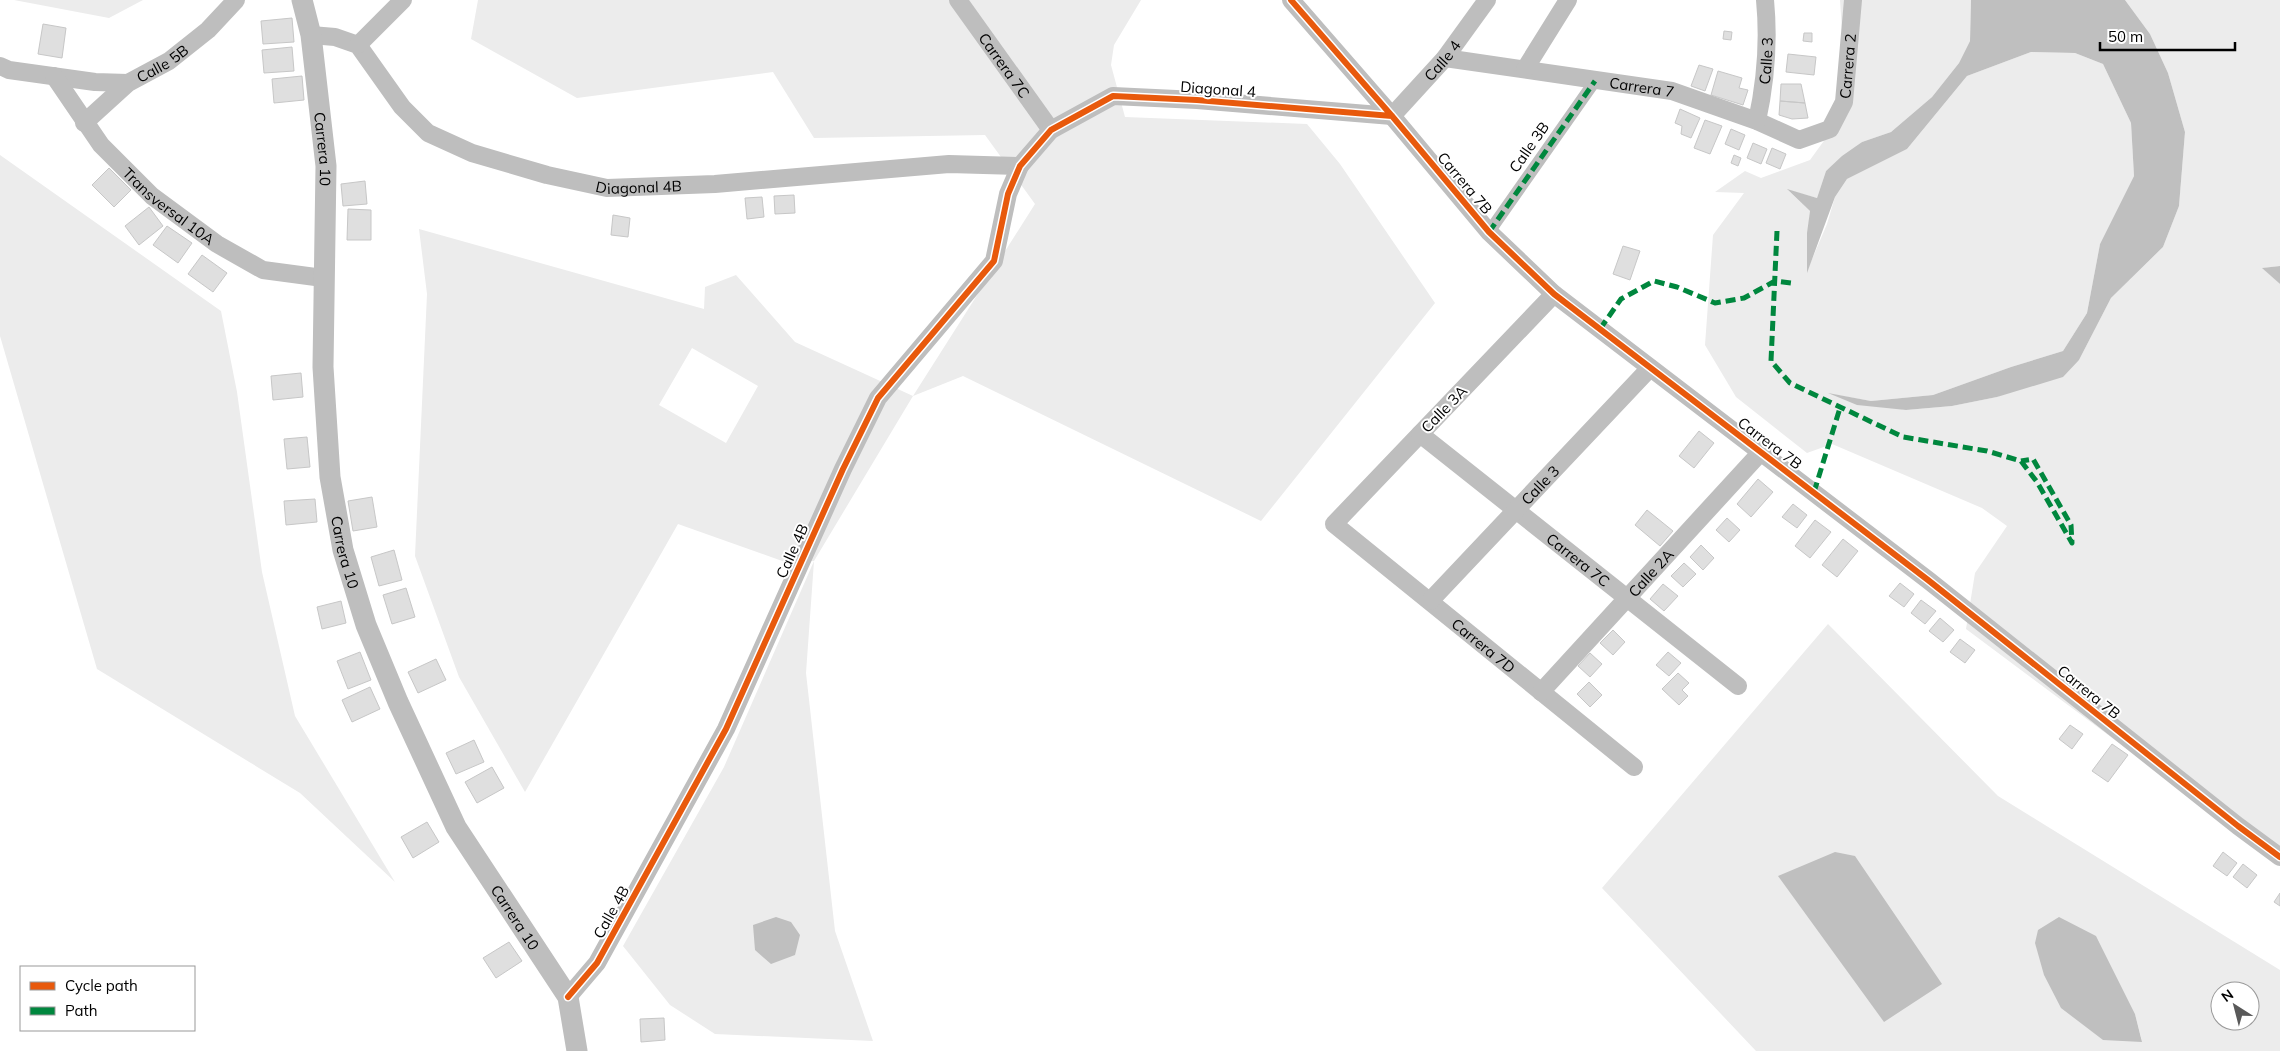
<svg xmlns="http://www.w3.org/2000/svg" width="2280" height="1051" font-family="Mulish,sans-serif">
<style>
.green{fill:#ececec;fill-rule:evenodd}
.water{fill:#bfbfbf}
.building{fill:#dfdfdf;stroke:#c7c7c7}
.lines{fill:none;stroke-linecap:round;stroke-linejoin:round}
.pedestrian{stroke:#bebebe;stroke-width:12}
.minor{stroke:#bebebe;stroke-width:18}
.tertiary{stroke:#bebebe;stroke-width:21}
.quiet{stroke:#00873e;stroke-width:5;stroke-dasharray:10 5;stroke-linecap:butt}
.cycleway-casing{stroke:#fff;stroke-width:9}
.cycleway{stroke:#e8590c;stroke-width:6}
.labels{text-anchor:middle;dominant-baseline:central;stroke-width:4;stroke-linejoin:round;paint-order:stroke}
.street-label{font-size:15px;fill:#000;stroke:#fff}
</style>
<rect width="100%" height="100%" fill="#fff"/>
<path class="green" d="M14,0H143L109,18Z
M478,0H1141L1114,45L1111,65L1125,117L1307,124L1340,164L1435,303L1261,521L963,376L913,396L814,561L806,673L835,931L873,1041L715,1034L670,1005L623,946L724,767L814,561L785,562L678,524L525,792L459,677L415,556L427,294L419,229L704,309L705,287L736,275L795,342L913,396L1035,204L985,135L814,138L773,72L577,98L471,39ZM692,348L758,386L726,443L659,405Z
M1840,0H1971L1970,41L1959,63L1932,97L1891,132L1862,142L1826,171L1817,198L1788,190L1810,211L1807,271L1827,224L1835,197L1847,179L1907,149L1967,76L2031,52L2075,53L2103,64L2131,123L2134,176L2100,244L2087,313L2063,351L2011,367L1933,395L1871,401L1831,394L1906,410L1952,406L1997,397L2079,360L2111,298L2163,247L2179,206L2185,132L2168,73L2150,34L2125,0H2280V266L2263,268L2280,284V863L1966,629L1975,573L2007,526L1982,508L1832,444L1807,453L1736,397L1705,345L1713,235L1744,193L1715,192L1745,171L1761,178L1810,160L1847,109Z
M0,155L221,311L237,392L262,572L295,716L395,882L300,793L97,669L0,336Z
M1828,624L1998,796L2280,970V1051H1756L1602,888ZM2096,936L2135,1014L2142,1041ZM2220,991H2250V1021H2220Z"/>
<path class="water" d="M1971,0H2125L2150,34L2168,73L2185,132L2179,206L2163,247L2111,298L2079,360L2063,377L1997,397L1952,406L1906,410L1857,405L1828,393L1871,401L1933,395L2011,367L2063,351L2087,313L2100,244L2134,176L2131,123L2103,64L2075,53L2031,52L1967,76L1907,149L1847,179L1835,197L1807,273V233L1810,211L1787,189L1817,198L1826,171L1842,156L1862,142L1891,132L1932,97L1959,63L1970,41Z
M2280,266V284L2262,268Z
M1835,852L1855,856L1942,984L1884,1022L1778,876Z
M776,917L791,922L800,935L795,955L771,964L755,950L753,925Z
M2059,917L2096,936L2135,1014L2142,1042L2103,1040L2061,1008L2044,975L2035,943L2038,930Z"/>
<path class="building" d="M292,18L294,42L263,44L261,21Z
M43,24L66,28L62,58L38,54Z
M1724,31L1732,32L1731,40L1723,39Z
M1804,33H1812V42L1803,41Z
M292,47L294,71L264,73L262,50Z
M1788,54L1816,57L1814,75L1786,72Z
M1699,65L1713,69L1705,91L1691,86Z
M1718,71L1742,78L1739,88L1748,90L1743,105L1711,95Z
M302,76L304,100L274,103L272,79Z
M1781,84H1801L1805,103L1780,101Z
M1780,101L1805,103L1808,118L1792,119L1779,115Z
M1680,109L1700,118L1691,138L1681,134L1682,126L1675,123Z
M1705,120L1722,126L1710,154L1694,148Z
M1731,129L1745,135L1739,150L1725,144Z
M1753,143L1767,149L1761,164L1747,158Z
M1772,148L1786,154L1780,169L1766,163Z
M1734,155L1741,158L1738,166L1731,163Z
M109,168L131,190L114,207L92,185Z
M365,181L367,204L343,206L341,184Z
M794,195L795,213L775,214L774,196Z
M762,197L764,217L747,219L745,198Z
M149,207L163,226L139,245L125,226Z
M348,209L371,210V240H347Z
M613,215L630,218L628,237L611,235Z
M167,226L192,243L178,263L153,245Z
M1623,246L1640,251L1630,280L1613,274Z
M202,255L227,273L213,292L188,274Z
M301,373L303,397L273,400L271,376Z
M1699,431L1714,443L1694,468L1679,456Z
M307,437L310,467L287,469L284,439Z
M1758,479L1773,492L1751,517L1737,504Z
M372,497L377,527L353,531L348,501Z
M315,499L317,522L286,525L284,501Z
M1793,504L1807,515L1797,528L1782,517Z
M1647,510L1673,531L1660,546L1635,525Z
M1727,518L1740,530L1729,542L1716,530Z
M1815,520L1831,532L1810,558L1795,546Z
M1843,539L1858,551L1837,577L1822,565Z
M1701,545L1714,558L1703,570L1690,557Z
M394,550L402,580L379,586L371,557Z
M1684,563L1696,574L1683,587L1671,576Z
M1900,583L1914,594L1904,607L1889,596Z
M1663,584L1678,596L1664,611L1650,599Z
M406,588L415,617L392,624L383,595Z
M1921,600L1936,611L1925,624L1911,613Z
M341,601L346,623L322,629L317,607Z
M1940,618L1954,630L1943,642L1929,631Z
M1613,630L1625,642L1613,655L1600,643Z
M1960,639L1975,650L1965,663L1950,652Z
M360,652L371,680L348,689L337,661Z
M1668,652L1681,663L1669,676L1656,665Z
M1590,653L1602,664L1590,677L1578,666Z
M436,659L446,680L418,693L408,672Z
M1678,673L1689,683L1682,690L1688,696L1679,705L1662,689Z
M1589,682L1602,695L1590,707L1577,694Z
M370,687L380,709L352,722L342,700Z
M2070,725L2083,734L2072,749L2059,739Z
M474,740L484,762L456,774L446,753Z
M2112,744L2128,755L2108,782L2092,771Z
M492,767L504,788L477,803L465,782Z
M427,822L439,842L413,858L401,837Z
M2223,852L2237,863L2227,876L2213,866Z
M2243,864L2257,875L2247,888L2233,877Z
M2280,893V906L2274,902Z
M509,942L522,961L496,978L483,958Z
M664,1018L665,1040L641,1042L640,1019Z"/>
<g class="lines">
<path class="pedestrian" d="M1489,232L1595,81"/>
<g class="minor">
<path id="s1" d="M958,0L1051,130"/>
<path d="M1291,0L1392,116L1489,232L1554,294L1928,580L2238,826L2280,857"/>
<path id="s2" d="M311,35L335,37L358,45L402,107L428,133L472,153L547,175L607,188L715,184L949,164L1020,166"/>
<path d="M358,45L403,0"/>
<path id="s3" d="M1445,58L1672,91L1757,121L1799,140L1830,129L1844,102L1853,0"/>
<path d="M0,66L9,70L95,82L128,83"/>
<path d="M1525,69L1568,0"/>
<path id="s4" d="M54,76L101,145L152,196L217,244L263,270L323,278"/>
<path id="s5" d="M1392,116L1445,58L1487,0"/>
<path id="s6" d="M1757,121C1766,80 1769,41 1765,0"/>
<path id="s7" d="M84,123L128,83L169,61L208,30L236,0"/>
<path id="s8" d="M1554,294L1334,524L1634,767"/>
<path id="s9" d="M1420,434L1738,686"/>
<path id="s10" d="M1430,601L1650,368"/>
<path id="s11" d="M1541,692L1761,452"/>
<path d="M568,997L597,963L726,729L843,469L878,398L994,261L1008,194L1020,166L1051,130L1113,96L1197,100L1392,116"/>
</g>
<path class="tertiary" id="s12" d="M302,0L311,35L326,166L323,367L330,477L343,550L366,625L398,702L456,827L568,997L577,1051"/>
<path class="quiet" d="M1777,231L1771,361L1790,383L1903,437L1987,451L2021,461L2037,482L2072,543L2071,525L2033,459L2021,461
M1489,232L1595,81
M1600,329L1621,299L1654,281L1677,287L1715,303L1744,298L1775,281L1791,283
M1814,492L1840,408"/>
<g class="cycleway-casing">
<path id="cycleway" d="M1291,0L1392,116L1489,232L1554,294L1928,580L2238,826L2280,857
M568,997L597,963L726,729L843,469L878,398L994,261L1008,194L1020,166L1051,130L1113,96L1197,100L1392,116"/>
</g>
<use href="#cycleway" class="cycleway"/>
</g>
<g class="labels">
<g class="street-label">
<text stroke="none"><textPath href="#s5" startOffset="75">Calle 4</textPath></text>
<text stroke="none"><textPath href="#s6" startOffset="61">Calle 3</textPath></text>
<text stroke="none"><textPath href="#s7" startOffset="99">Calle 5B</textPath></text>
<text stroke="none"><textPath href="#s1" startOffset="80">Carrera 7C</textPath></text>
<text stroke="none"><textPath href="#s3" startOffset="465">Carrera 2</textPath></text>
<text stroke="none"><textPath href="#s3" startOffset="199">Carrera 7</textPath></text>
<text transform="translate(1218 89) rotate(4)">Diagonal 4</text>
<text transform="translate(1529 147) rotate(-55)">Calle 3B</text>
<text stroke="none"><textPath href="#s12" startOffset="151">Carrera 10</textPath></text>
<text transform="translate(1465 183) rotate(50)">Carrera 7B</text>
<text stroke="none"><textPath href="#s2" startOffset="381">Diagonal 4B</textPath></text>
<text stroke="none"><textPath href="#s4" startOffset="175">Transversal 10A</textPath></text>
<text transform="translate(1444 409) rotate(-46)">Calle 3A</text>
<text transform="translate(1770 443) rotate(37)">Carrera 7B</text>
<text stroke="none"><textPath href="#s10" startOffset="160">Calle 3</textPath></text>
<text transform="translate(792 551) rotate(-66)">Calle 4B</text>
<text stroke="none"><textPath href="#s12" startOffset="556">Carrera 10</textPath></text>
<text stroke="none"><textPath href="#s9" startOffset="202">Carrera 7C</textPath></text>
<text stroke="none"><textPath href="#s11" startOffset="162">Calle 2A</textPath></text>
<text stroke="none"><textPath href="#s8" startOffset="511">Carrera 7D</textPath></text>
<text transform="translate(2089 692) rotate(39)">Carrera 7B</text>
<text transform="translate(611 912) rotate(-61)">Calle 4B</text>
<text stroke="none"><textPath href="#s12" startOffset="961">Carrera 10</textPath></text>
</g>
</g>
<rect x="20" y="966" width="175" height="65" fill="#ffffff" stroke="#999999"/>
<rect x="30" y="982" width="25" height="8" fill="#e8590c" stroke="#999999"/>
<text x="65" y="991" font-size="15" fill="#000000">Cycle path</text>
<rect x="30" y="1007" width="25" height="8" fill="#00873e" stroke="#999999"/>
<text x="65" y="1016" font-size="15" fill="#000000">Path</text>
<g transform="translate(2235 1006) rotate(324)"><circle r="24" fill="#ffffff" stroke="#999999"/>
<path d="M0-4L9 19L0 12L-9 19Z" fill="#595959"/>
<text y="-8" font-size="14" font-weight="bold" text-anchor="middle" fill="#000000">N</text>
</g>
<path d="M2100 42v8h135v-8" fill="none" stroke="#000000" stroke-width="2.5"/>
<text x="2108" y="42" font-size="15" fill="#000000" stroke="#ffffff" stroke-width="4" paint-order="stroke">50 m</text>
</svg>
